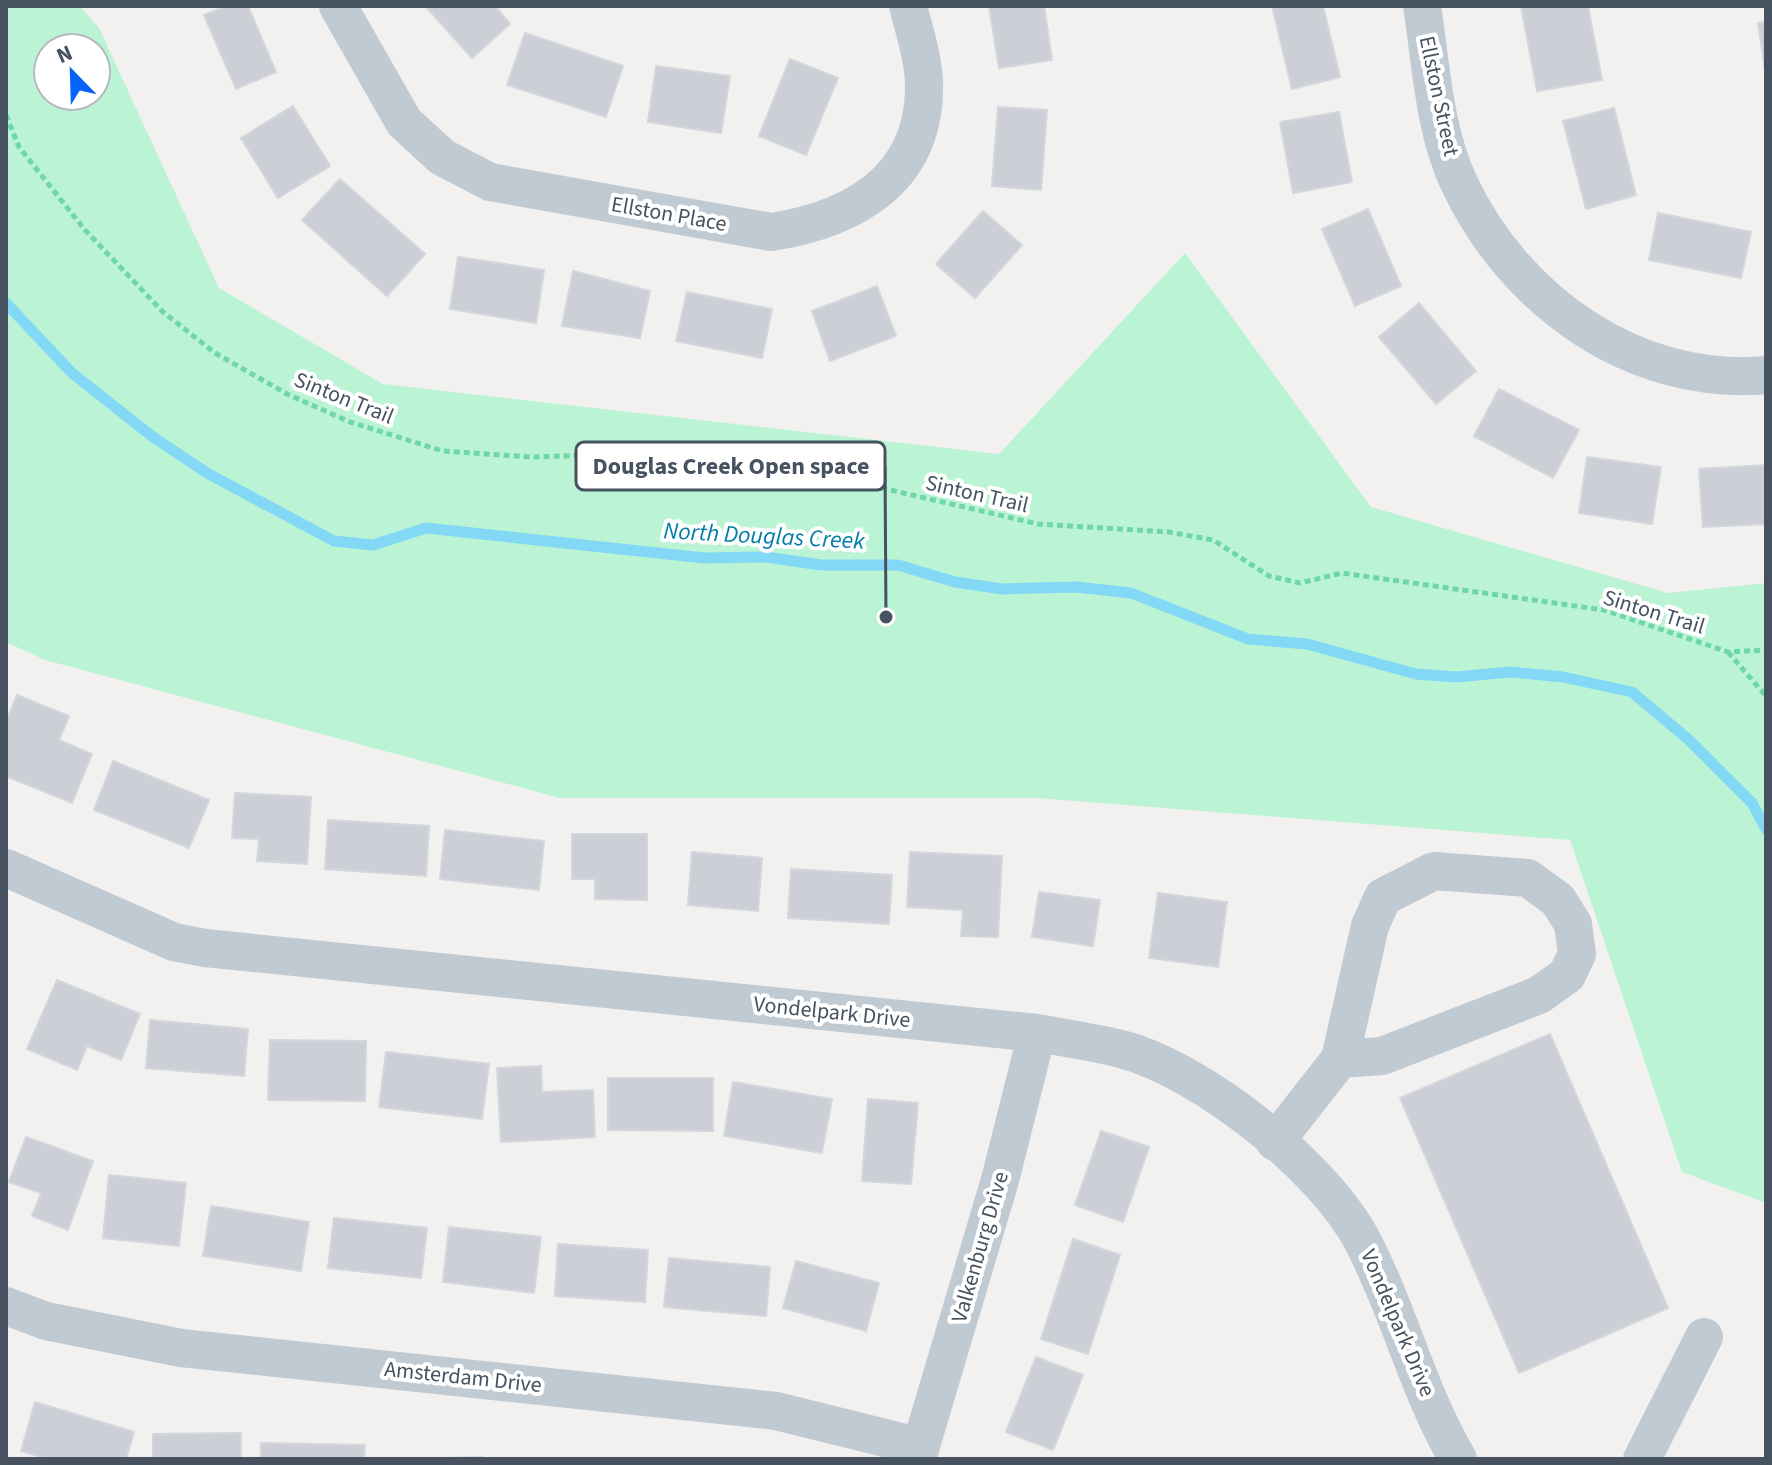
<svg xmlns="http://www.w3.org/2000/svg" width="1772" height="1465" font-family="'Source Sans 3',sans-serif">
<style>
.green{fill:#bbf4d4;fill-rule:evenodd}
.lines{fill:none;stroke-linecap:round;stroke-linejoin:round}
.stream{stroke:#83d8f6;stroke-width:11}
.building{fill:#cccfd6;stroke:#d3d6dc;stroke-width:2}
.path{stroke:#6fd6a8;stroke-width:5;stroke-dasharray:6 4;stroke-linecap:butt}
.minor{stroke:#bfcad3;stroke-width:38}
.labels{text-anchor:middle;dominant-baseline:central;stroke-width:8;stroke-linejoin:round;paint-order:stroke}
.street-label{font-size:22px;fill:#465260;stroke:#fff}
.water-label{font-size:24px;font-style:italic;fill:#027da8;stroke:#fff}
.leader{fill:none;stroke:#465260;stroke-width:3}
.callout-dot{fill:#465260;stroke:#fff;stroke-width:3}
.callout{fill:#fff;stroke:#465260;stroke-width:3}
.callout-label{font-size:24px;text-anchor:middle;font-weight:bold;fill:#465260}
</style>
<rect width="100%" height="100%" fill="#f3f0f0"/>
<path class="green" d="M6,6H80L99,28L219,288L383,384L999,454L1185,253L1371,507L1668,593L1766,583V1203L1682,1172L1570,840L1037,798H560L45,660L6,642ZM48,48H96V96H48Z"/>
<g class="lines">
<path class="stream" d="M6,303L72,373L153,437L207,473L334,541L373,545L426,528L704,558L766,557L821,565H898L955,582L1002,589L1076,587L1131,593L1248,639L1307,644L1416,674L1456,677L1510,672L1563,677L1632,692L1689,740L1752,803L1766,829"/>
</g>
<path class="building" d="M227,6H248L276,72L236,89L204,15Z
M429,6H495L510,24L472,58L427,8Z
M989,6H1044L1052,60L999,68Z
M1272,6H1323L1340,77L1292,89Z
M1521,6H1588L1602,80L1537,91Z
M1766,22V77L1758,23Z
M525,33L623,66L606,117L507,85Z
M790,59L838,78L806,155L759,136Z
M656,66L730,76L721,133L648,122Z
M293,106L330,166L278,198L241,138Z
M998,107L1047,110L1041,190L992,186Z
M1614,108L1636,195L1586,209L1563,121Z
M1339,112L1352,182L1293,193L1280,122Z
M340,179L425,254L387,296L302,220Z
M1368,209L1401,286L1355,306L1322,229Z
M983,211L1022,245L975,298L936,264Z
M1658,213L1751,232L1741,278L1649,260Z
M458,257L544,270L536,323L450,309Z
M573,271L650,291L640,338L562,326Z
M877,286L896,336L830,361L812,311Z
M687,292L772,309L762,358L676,341Z
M1419,303L1476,371L1436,404L1379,337Z
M1499,389L1579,430L1553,478L1474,436Z
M1587,457L1661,467L1652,524L1579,513Z
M1766,465V524L1703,527L1699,469Z
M17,695L69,716L59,740L92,754L72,803L6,776V722Z
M113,761L209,800L189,848L94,810Z
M235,793L311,797L307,864L257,861L259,839L232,838Z
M328,820L429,826L426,876L325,869Z
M445,830L544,841L539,890L440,879Z
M572,834H647V900L595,899V879H572Z
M692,852L762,858L758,911L688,905Z
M910,852L1002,856L998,937L961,936L963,910L907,907Z
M791,869L892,875L889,924L788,918Z
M1039,892L1100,900L1093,946L1032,937Z
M1158,893L1227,902L1218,967L1149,958Z
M57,980L140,1014L121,1060L87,1046L77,1070L27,1049Z
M150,1020L248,1029L244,1076L146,1068Z
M1550,1034L1668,1308L1519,1373L1400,1098Z
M270,1040L366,1041L365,1101L268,1100Z
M386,1052L489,1064L482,1119L379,1107Z
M541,1066L542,1092L593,1090L595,1137L501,1142L497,1068Z
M608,1078H713V1131L608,1130Z
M733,1082L832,1099L822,1153L724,1136Z
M868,1099L918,1103L911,1184L862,1181Z
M1101,1131L1149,1147L1123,1222L1075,1205Z
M26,1137L93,1161L68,1230L32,1216L41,1193L9,1182Z
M109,1175L186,1183L179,1246L103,1238Z
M211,1206L309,1222L301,1271L203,1256Z
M334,1218L427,1228L421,1278L328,1268Z
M449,1227L541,1237L534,1293L443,1282Z
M1073,1239L1120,1255L1088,1354L1041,1339Z
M558,1244L648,1250L645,1302L555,1296Z
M669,1258L770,1267L766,1316L664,1307Z
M796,1261L879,1283L866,1331L783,1308Z
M1036,1357L1083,1375L1053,1450L1006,1432Z
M35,1402L134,1432L126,1459H48L21,1451Z
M241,1433V1459H153V1434Z
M261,1443L365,1445L364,1459H261Z
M482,1457V1459H397Z"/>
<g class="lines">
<path class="path" d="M6,115L19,147L85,230L163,312L215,353L287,394L350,422L443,451L531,457L593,455L821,474L1038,524L1169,532L1213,540L1269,576L1300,583L1342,573L1604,610L1728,652L1766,650
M1728,652L1766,696"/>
<path class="minor" d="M338,6L404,122L442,157L490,182L771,232C850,220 922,182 924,91C925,63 915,33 908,6
M1422,6C1431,63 1434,132 1460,185C1515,301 1635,387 1766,375
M6,868L174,942L205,948L1037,1033C1065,1038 1093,1042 1121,1049C1202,1070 1324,1167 1363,1242C1399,1311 1418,1391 1458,1459
M1275,1142L1340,1059L1370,926L1383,897L1434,871L1528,878L1558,900L1573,924L1577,954L1567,975L1539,995L1382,1056L1340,1059
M6,1306L46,1321L181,1348L776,1411L921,1447
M917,1459L1000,1180L1037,1033
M1642,1459L1704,1337"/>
</g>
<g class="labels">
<g class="street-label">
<text transform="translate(1439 96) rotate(78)">Ellston Street</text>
<text transform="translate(669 214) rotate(10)">Ellston Place</text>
<text transform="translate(344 398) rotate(22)">Sinton Trail</text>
<text transform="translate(977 494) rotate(13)">Sinton Trail</text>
<text transform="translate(1654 612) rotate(17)">Sinton Trail</text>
<text transform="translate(832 1012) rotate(6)">Vondelpark Drive</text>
<text transform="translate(980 1247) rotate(-74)">Valkenburg Drive</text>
<text transform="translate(1398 1323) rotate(67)">Vondelpark Drive</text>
<text transform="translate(463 1377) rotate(6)">Amsterdam Drive</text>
</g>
<g class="water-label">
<text transform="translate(764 536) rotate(3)">North Douglas Creek</text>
</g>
</g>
<path class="leader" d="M886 617L885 466"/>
<circle class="callout-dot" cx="886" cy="617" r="8"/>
<rect class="callout" x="576" y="442" width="309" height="48" rx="8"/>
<g class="callout-label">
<text x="731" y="474">Douglas Creek Open space</text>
</g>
<rect width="1772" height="1465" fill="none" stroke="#465260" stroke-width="16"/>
<g transform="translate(72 72) rotate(337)"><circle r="38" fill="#ffffff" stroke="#b5babf" stroke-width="2"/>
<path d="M0-6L14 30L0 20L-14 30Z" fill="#0563f7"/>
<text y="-12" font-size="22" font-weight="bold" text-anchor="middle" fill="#465260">N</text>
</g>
</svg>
